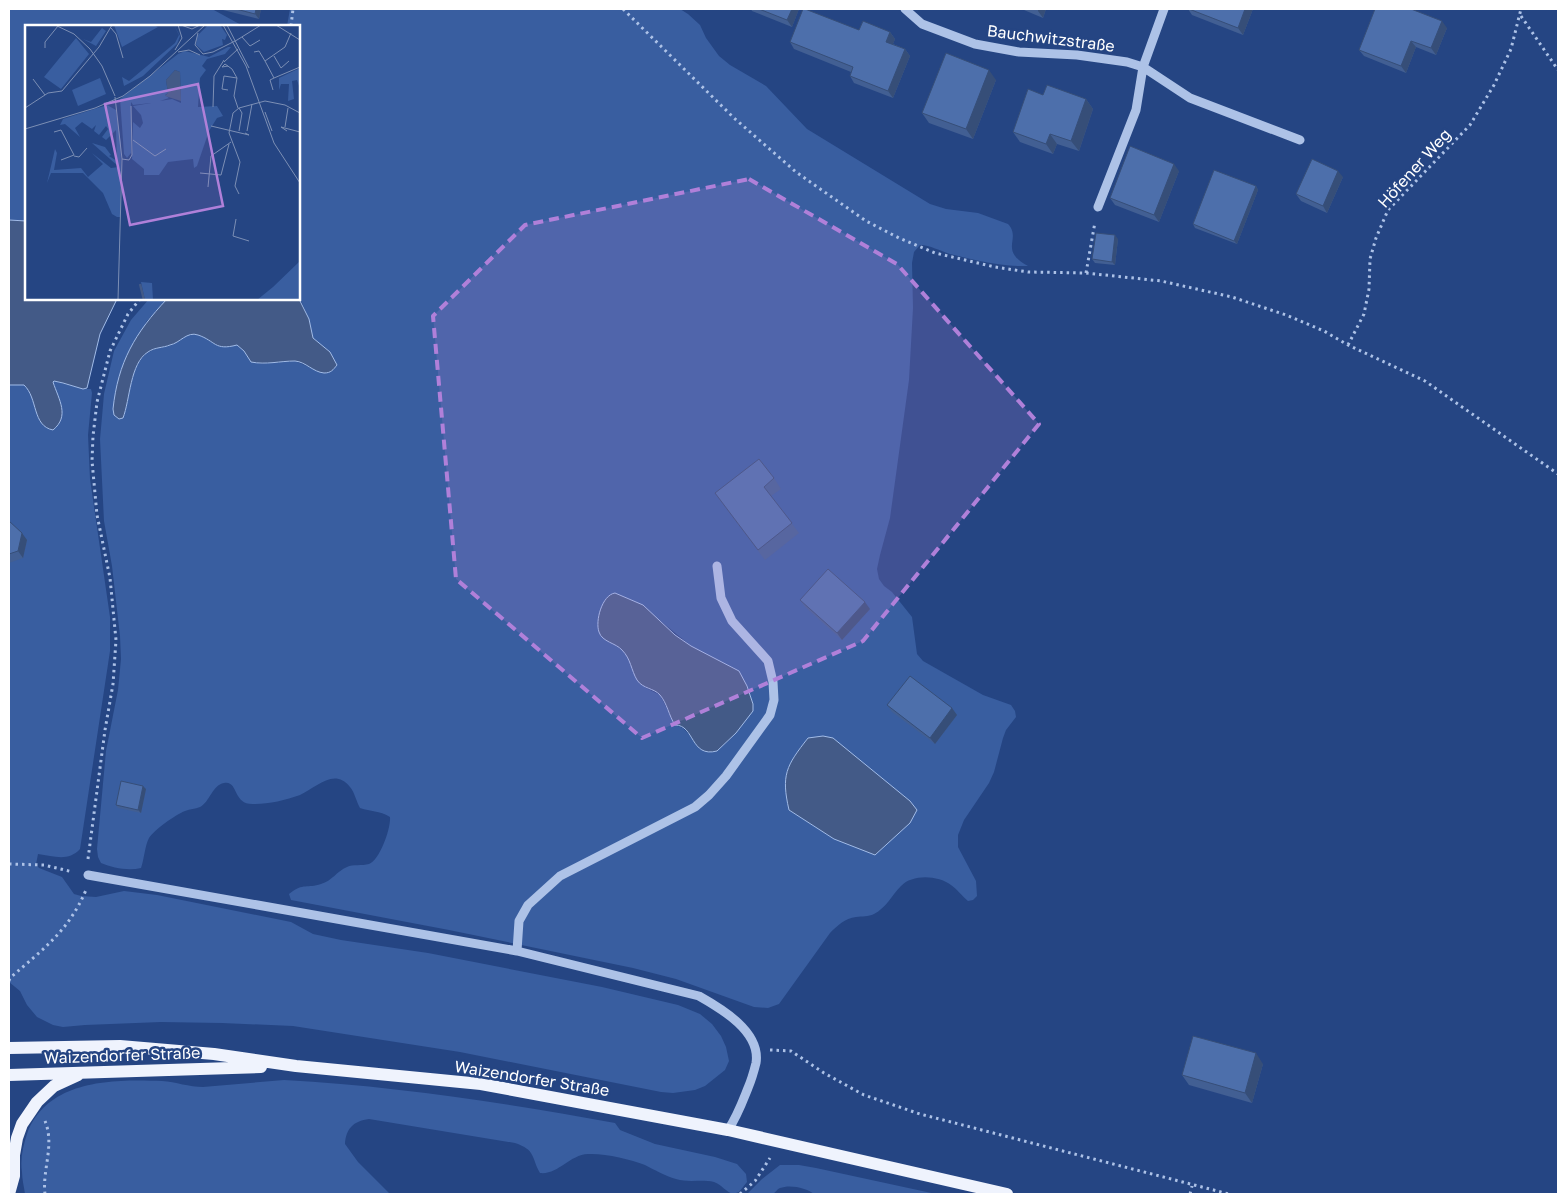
<svg xmlns="http://www.w3.org/2000/svg" width="1567" height="1203" font-family="'Golos Text',sans-serif">
<style>
.green{fill:#395ea0;fill-rule:evenodd}
.water{fill:#435a87;stroke:#a2bce8}
.lines{fill:none;stroke-linecap:round;stroke-linejoin:round}
.path{stroke:#adc2e7;stroke-width:3;stroke-dasharray:2.5 4;stroke-linecap:butt}
.minor{stroke:#adc2e7;stroke-width:9}
.major{stroke:#eff3fd;stroke-width:12}
.wall{fill:#425f93}
.shaded-wall{fill:#364e78}
.building{fill:#4d6fab;stroke:#364e78}
.marked{fill:#b080d9;fill-opacity:0.2;stroke:#b080d9;stroke-width:4;stroke-dasharray:10 6;stroke-linejoin:round}
.labels{text-anchor:middle;dominant-baseline:central;stroke-width:5;stroke-linejoin:round;paint-order:stroke}
.street-label{font-size:16px;fill:#fff;stroke:#254583}
.inset-river{fill:none;stroke:#435a87;stroke-width:2.5}
.inset-road{fill:none;stroke:#7c8fb5;stroke-width:1}
.view{fill:#b080d9;fill-opacity:0.15;stroke:#b080d9;stroke-width:2.5}
.inset-edge{fill:none;stroke:#fff;stroke-width:2.5}
</style>
<rect width="100%" height="100%" fill="#254583"/>
<path class="green" d="M9,9H212L243,26H26V221L9,220Z
M290,9H680L688,14L700,25L706,38L719,56L730,65L766,86L807,129L930,204L946,209L978,213L1008,224C1022,239 998,250 1028,266C1002,267 975,260 950,254C940,251 930,245 920,245L914,252L912,263L913,308L909,380L890,518L880,555L877,569L879,579L884,586L892,592L912,617L917,654L923,661L983,695L1011,705L1015,711L1016,717L1006,730L1003,738L994,772L989,783L964,820L958,835V847L976,881L977,896L973,900L968,901C962,896 957,889 951,885C938,875 912,874 901,886C892,895 886,908 874,914C868,917 862,916 856,917C845,918 837,926 830,933L779,1004L768,1008L754,1007L676,979L633,968L449,930L291,900L289,894C304,882 307,889 321,884C332,881 337,871 347,867C353,864 362,866 369,864C380,860 391,828 390,817C379,810 371,812 360,808C356,801 355,793 350,787C334,767 316,788 300,795C286,800 269,804 255,804C232,806 239,780 224,783C212,785 210,802 200,807C195,809 190,809 185,811C175,815 154,830 149,838C145,845 144,860 141,868C128,871 113,868 101,863L98,857L97,849L106,751L118,690L121,659L120,636L112,566L104,521L100,439L102,417L104,394L114,351L131,320L149,299H167L146,322L116,389L113,409L114,414L119,419L123,418C130,400 130,363 149,352C156,347 167,348 174,344C181,339 189,332 198,335C216,341 214,351 237,345L244,351L250,361L261,364L295,361L318,371L330,352L313,338L309,319L299,296V26H287ZM607,598H627L640,604L691,646L705,655L734,668L749,694L753,704C744,726 733,739 714,752L704,751L683,728L675,725L660,695L646,688L638,681L630,659L623,650L617,645L605,640L600,614ZM808,738L834,839L789,810C781,776 786,765 808,738Z
M54,381L83,389H91L92,393L88,435L90,479L110,617V651L80,849C68,862 54,856 38,854L36,864L39,868L62,877L74,894L81,896L96,897L124,891L157,895L291,922L313,934L341,940L428,953L602,987L678,1005L700,1014L712,1024L721,1036L726,1047L729,1061L725,1070L705,1086L695,1090L673,1093L661,1092L460,1052L293,1026L222,1023L161,1022L85,1025L63,1027L53,1025L37,1017L27,1005L20,991L9,982V385H25L32,394L38,417L59,403L52,382Z
M284,1080C395,1086 506,1103 615,1123L620,1130L655,1144L715,1157L737,1164L746,1174L747,1182L739,1192L733,1194C726,1192 722,1185 714,1182C702,1179 689,1183 676,1179C665,1176 655,1170 645,1165C630,1159 604,1153 588,1154C569,1155 558,1175 540,1173C531,1157 536,1150 515,1143L369,1119C353,1121 346,1129 345,1144L358,1162L390,1194H25C24,1187 22,1179 22,1172C20,1159 23,1146 27,1134C47,1079 114,1079 162,1081C176,1082 189,1087 203,1087Z
M780,1165H799L816,1168L936,1194H814C807,1188 790,1184 780,1188C777,1189 776,1192 773,1194H747L762,1179Z"/>
<path class="water" d="M9,220L26,221V299H117L100,334L87,388L83,389L63,383L54,381L53,382C59,400 70,416 53,430C32,426 38,398 24,385H9Z
M299,291L300,301L309,319L313,338L330,352L337,365C333,370 331,373 324,373C313,372 306,362 295,361C280,361 266,365 251,362L244,351L237,345C214,351 216,341 198,335C187,331 180,343 170,345C163,348 155,347 148,352C130,363 130,400 123,418L119,419L114,415L113,409C118,362 135,333 167,299H299Z
M615,593L643,605L675,635L691,646L739,671L747,686L753,704V711L736,733L717,751C690,758 695,725 675,725C669,716 667,703 660,695C654,688 643,689 637,680C631,670 631,659 622,650C616,643 602,642 599,632C595,621 602,595 615,593Z
M823,736L833,738L910,801L917,810L910,823L875,855L834,839L789,810C781,775 786,766 808,738Z"/>
<g class="lines">
<path class="path" d="M623,9L734,118L796,172L866,221L899,238L935,253L995,267L1028,272L1086,273L1161,281L1232,297L1286,315L1324,331L1348,345L1425,381L1558,474
M1521,16L1558,70
M291,26L293,9
M1086,273L1095,222
M1348,345L1364,314L1369,289L1370,259L1376,238L1388,210L1470,125L1494,85L1511,49L1521,9
M88,859L105,730L113,684L116,640L110,578L97,515L92,461L93,436L97,402L110,351L128,314L140,299
M9,864L44,865L73,872
M9,981L10,978C43,949 68,932 86,890
M770,1050L791,1051L824,1073L864,1095L920,1114L1229,1194
M45,1194C42,1170 55,1145 45,1121
M740,1194L755,1181L770,1158
M1190,1194L1192,1186"/>
<path class="minor" d="M905,9L922,24L975,44L1019,52L1077,55L1127,62L1143,67L1190,98L1300,140
M1098,207L1136,110L1143,67L1164,9
M88,875L517,951L699,996C722,1009 761,1032 756,1063C754,1071 751,1081 748,1088C742,1103 737,1117 728,1130
M517,951L519,921L528,905L560,876L695,807L709,795L726,776L770,715L774,700L773,682L768,661L732,621L721,598L717,566"/>
<path class="major" d="M9,1048L120,1046L214,1054L296,1066L481,1084L728,1130L1007,1194
M9,1075L261,1067
M9,1194L14,1176V1155L17,1138L22,1124L37,1102L54,1086L78,1075"/>
</g>
<path class="wall" d="M222,9H261L259,19L223,10Z
M751,9H799L792,27L752,11Z
M1023,9H1046L1043,18L1024,10Z
M1188,9H1253L1243,35L1192,15Z
M1447,28L1436,55L1416,47L1406,73L1364,56L1359,50Z
M859,30L890,32L895,39L893,44L905,49L910,56L893,98L854,83L850,76L851,72L794,49L790,42Z
M996,80L973,139L929,123L922,113Z
M1043,95L1086,99L1093,109L1079,151L1057,144L1053,154L1020,142L1013,132Z
M1179,171L1159,222L1115,205L1110,198Z
M1343,177L1327,213L1301,201L1296,194Z
M1256,186L1258,190L1237,244L1195,228L1193,224Z
M1118,239L1115,265L1095,263L1092,259Z
M774,478L781,489L771,496L799,533L765,560L715,493Z
M9,521L27,540L23,558L9,563Z
M800,600L870,609L842,640L805,607Z
M887,705L952,708L957,715L935,744L892,712Z
M146,789L141,813L118,808L116,805Z
M1263,1064L1252,1103L1189,1085L1182,1075Z"/>
<path class="shaded-wall" d="M256,9H261L259,19L255,14Z
M792,9H799L792,27L787,20Z
M1038,9H1046L1043,18L1038,11Z
M1245,9H1253L1243,35L1238,28Z
M1442,21L1447,28L1436,55L1431,48Z
M890,32L895,39L891,49L886,42Z
M1411,41L1416,47L1406,73L1401,66Z
M905,49L910,56L893,98L888,91Z
M989,70L996,80L973,139L966,129Z
M1086,99L1093,109L1079,151L1071,141Z
M1050,134L1057,144L1053,154L1046,144Z
M1174,164L1179,171L1159,222L1154,215Z
M1338,171L1343,177L1327,213L1323,206Z
M1256,186L1258,190L1237,244L1234,241Z
M1115,235L1118,239L1115,265L1112,262Z
M22,533L27,540L23,558L18,551Z
M865,602L870,609L842,640L837,633Z
M952,708L957,715L935,744L930,738Z
M143,786L146,789L141,813L138,810Z
M1256,1053L1263,1064L1252,1103L1245,1093Z"/>
<path class="building" d="M236,9H256L255,14Z
M759,9H792L787,20Z
M803,9H805L859,30L863,21L890,32L886,42L905,49L888,91L850,76L853,67L790,42Z
M1189,9H1245L1238,28Z
M1375,9H1411L1442,21L1431,48L1411,41L1401,66L1359,50Z
M946,53L989,70L966,129L922,113Z
M1047,85L1086,99L1071,141L1050,134L1046,144L1013,132L1028,89L1043,95Z
M1130,146L1174,164L1154,215L1110,198Z
M1312,159L1338,171L1323,206L1296,194Z
M1214,170L1256,186L1234,241L1193,224Z
M1096,233L1115,235L1112,262L1092,259Z
M759,459L774,478L764,487L792,523L758,550L715,493Z
M9,521L22,533L18,551L9,554Z
M828,569L865,602L837,633L800,600Z
M910,676L952,708L930,738L887,705Z
M121,781L143,786L138,810L116,805Z
M1193,1036L1256,1053L1245,1093L1182,1075Z"/>
<path class="marked" d="M749,179L897,264L1039,424L863,641L642,738L456,579L433,316L525,225Z"/>
<g class="labels">
<g class="street-label">
<text transform="translate(1051 38) rotate(7)">Bauchwitzstraße</text>
<text transform="translate(1414 168) rotate(-48)">Höfener Weg</text>
<text transform="translate(122 1055) rotate(-2)">Waizendorfer Straße</text>
<text transform="translate(532 1078) rotate(9)">Waizendorfer Straße</text>
</g>
</g>
<g transform="translate(25 25)">
<rect width="275" height="275" fill="#254583"/>
<path d="M89,0H128L133,2L97,22ZM149,0L155,11L152,19L118,51L99,61L97,52L104,56L150,18L154,10ZM183,0H195L202,10L200,15L197,14L198,20L179,27L171,20L172,11ZM77,3L81,6L71,21L58,14L66,17ZM51,13L64,29L36,64L19,52ZM203,22H206L200,29L182,34L177,41L181,45L175,53L173,82L192,81L198,91L192,93L184,106L172,141L169,143L168,134L143,137L134,150H119V144L107,134L108,97L115,103L118,98L116,90L108,81L126,78L108,80L106,77V128L102,133L99,129L95,74L153,29L160,26L184,32ZM150,45L155,47L156,78L147,74L135,76L144,73L140,70L143,68L141,55ZM275,43V64L272,55L267,56L269,74L263,76L264,59H256L254,65V53ZM75,53L81,69L53,81L47,65ZM82,80L91,85L96,119L95,192H92L87,189L78,168L58,148H26L22,158L30,124L32,128L29,145L56,143L63,152L78,139L67,128L86,143L94,142L67,118L80,122L86,130L84,131L92,136L91,105L81,115L77,112L83,104L81,101L74,110L69,106L71,100L67,104L57,97L50,103L55,112L40,99L35,100L38,94ZM275,236V275H232L248,262ZM116,257L127,258L128,275H120Z" fill="#395ea0" fill-rule="evenodd"/>
<path d="M150,45L155,47L156,76L140,71L143,68L141,55Z" fill="#435a87"/>
<path class="inset-river" d="M115,259L119,275"/>
<path class="inset-road" d="M30,0L49,9L65,24L77,41L90,71M156,0L167,4L175,0M198,0L221,41L249,118L275,158M202,0L224,43M251,0L275,15M86,3L91,9L98,33M173,8L170,20L178,29L188,27L212,15M217,12L225,21L235,15M212,15L236,0M20,23V17L33,1M150,25L157,13L153,0M153,27L164,25L175,30M229,27L234,26L240,36M249,31L256,43L264,36M199,37L213,24M203,41L197,42L200,39L207,44L212,53L209,71L213,83M249,53L275,42M8,54L20,70M203,65L197,64L199,51L212,53M248,65L245,55L249,53L240,36L260,22L266,8M90,72L97,134L93,275M188,82L189,51L199,35M0,83L23,68L37,66L74,22L87,0M240,87L247,106M186,101L224,110L220,108M260,102L263,83M0,104L70,83L98,71L125,51L180,0M214,106L217,88L214,83M222,106L227,79M262,106L256,102L275,107M29,107L36,105L49,130L36,135M108,115L130,131L141,124M49,131L54,132L62,123M97,134L104,135L107,130L106,81M175,148L196,150L204,119M183,162L186,131L206,117M214,169L210,161L215,137L204,108L208,88L214,83L240,76L260,80L275,88M211,194L208,211L224,216"/>
<path class="view" d="M173,59L198,181L105,200L80,79Z"/>
<rect width="275" height="275" class="inset-edge"/>
</g>
<rect width="1567" height="1203" fill="none" stroke="#ffffff" stroke-width="20"/>
</svg>
